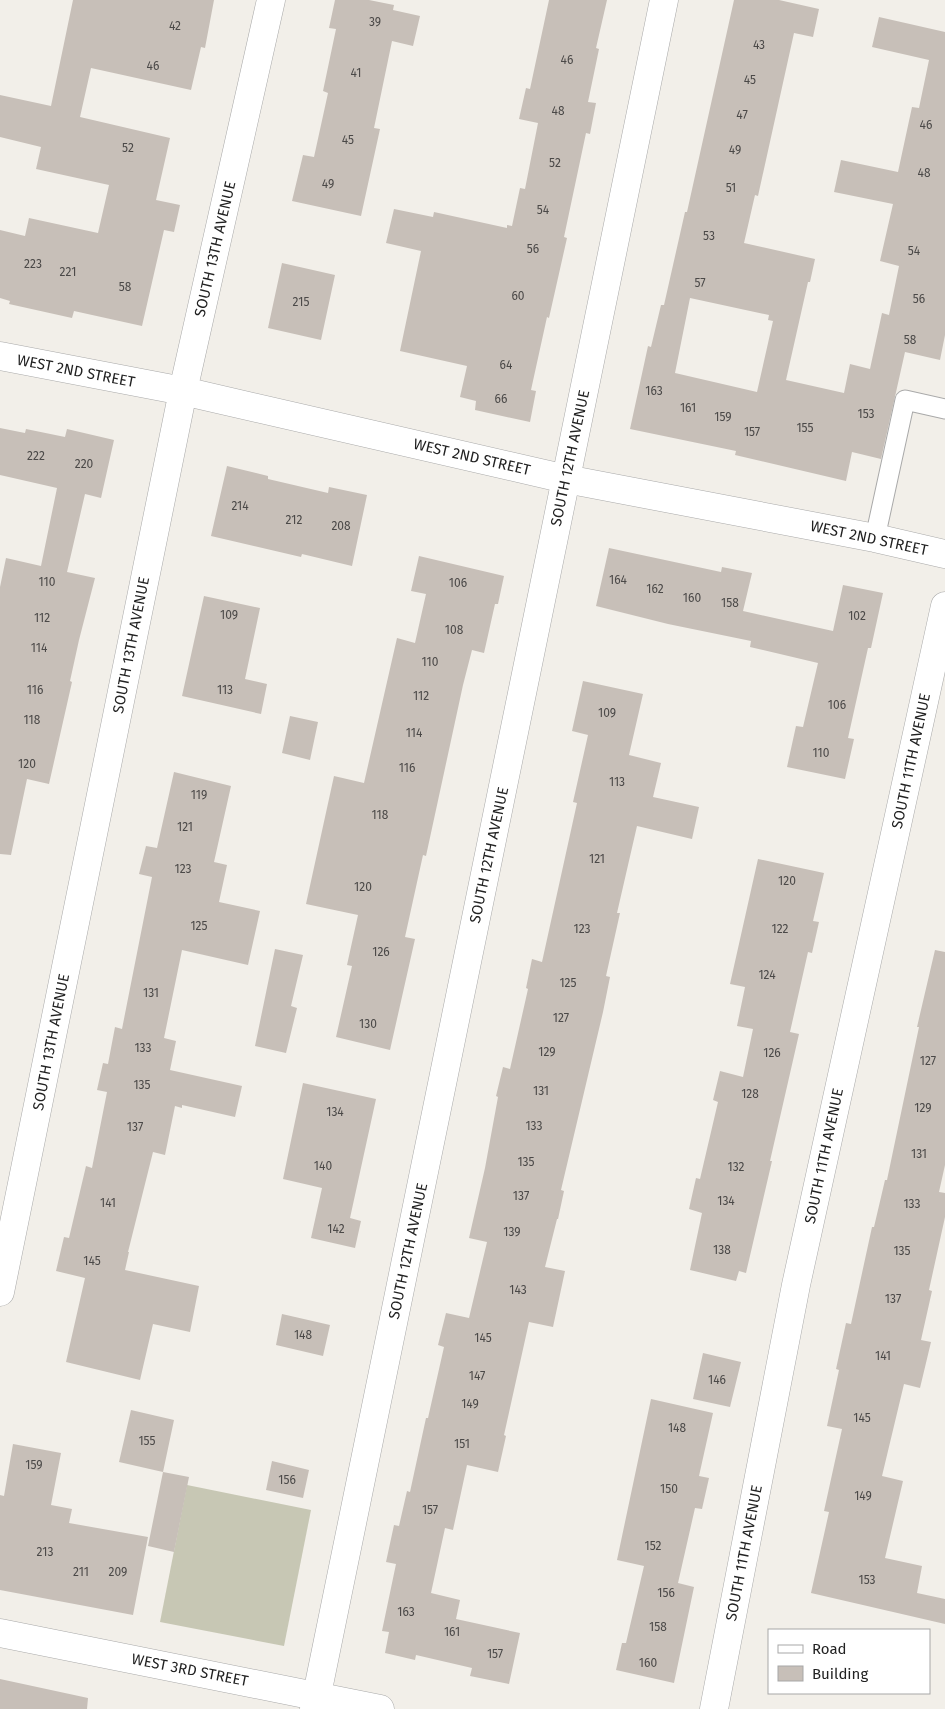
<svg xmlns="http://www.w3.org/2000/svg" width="945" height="1709" font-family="'Fira Sans',sans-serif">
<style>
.construction{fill:#c7c7b4}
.building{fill:#c7bfb8;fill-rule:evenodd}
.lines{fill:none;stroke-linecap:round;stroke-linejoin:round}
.service-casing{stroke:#a9a9a9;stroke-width:21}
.minor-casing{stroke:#a9a9a9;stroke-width:29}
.tertiary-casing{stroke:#a9a9a9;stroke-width:29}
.service{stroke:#fff;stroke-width:19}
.minor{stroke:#fff;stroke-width:28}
.tertiary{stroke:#fff;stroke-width:28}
.labels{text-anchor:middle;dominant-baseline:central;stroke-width:4;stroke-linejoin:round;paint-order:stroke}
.number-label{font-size:12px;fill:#4b4948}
.street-label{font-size:15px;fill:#222;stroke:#fff}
</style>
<rect width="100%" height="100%" fill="#f2efe9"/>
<path class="construction" d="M187,1485L311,1510L284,1646L160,1622Z"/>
<path class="building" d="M73,0H214L205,48L201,47L191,90L91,68L80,117L170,138L156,200L180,205L174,232L164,230L142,326L74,311L72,318L9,304L10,301L0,298V230L25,236L29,218L98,233L109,185L36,169L41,147L0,137V95L51,106Z
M335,0H369L394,5L393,10L420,16L413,46L392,41L374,128L380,129L361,216L292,201L303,155L314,157L328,93L323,91L336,29L329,28Z
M549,0H607L596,48L599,49L588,102L596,103L590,134L586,133L564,237L567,238L549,318L547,317L531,390L536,391L530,422L475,410L476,401L460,397L467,366L400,351L421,251L386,243L394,209L433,217L434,212L507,228V225L512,226L520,188L525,189L538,123L519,119L526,88L530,89Z
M734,0H779L819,9L813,37L794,33L758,196L755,195L744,243L815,259L810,282H808L786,380L844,393L850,364L870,369L882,313L889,315L899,266L880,261L893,204L834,192L841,160L898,172L912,107L919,108L929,60L872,47L879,17L945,32V335L940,360L905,352L881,459L852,452L846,481L735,455L736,451L630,429L648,346L651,347L661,305H664L685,212H687ZM690,298L769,315L768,320L773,321L757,392L675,373Z
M282,263L335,275L321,340L268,328Z
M0,428L25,433L26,429L65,437L67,429L114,440L101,498L85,494L67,572L95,578L79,640L70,681L72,682L49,784L27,779L11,855L0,854V587L6,558L41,566L57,488L0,475Z
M227,466L268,476V479L328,493L329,487L367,495L352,566L302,554L301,557L211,536Z
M609,548L721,572L722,567L752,573L743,611L833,631L843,585L883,593L871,648H868L848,738L854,739L845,779L787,767L796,726L803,727L818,663L750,647L751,641L668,624L596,606Z
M419,556L504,576L498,604H495L484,653L472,650L463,685L426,856L423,855L405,937L415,939L390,1050L336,1037L352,966L347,965L358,915L306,904L334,776L364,783L397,638L415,643L426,594L411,591Z
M204,596L260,608L245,679L267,684L261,714L182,696Z
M583,681L643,694L629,755L661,763L653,797L699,807L692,839L637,826L617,913H620L606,976L610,977L603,1012L561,1190L564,1191L558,1219H557L545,1267L565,1271L553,1327L529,1322L504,1435L506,1436L498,1472L467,1465L453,1530L445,1528L431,1593L460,1600L456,1619L520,1633L509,1684L470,1676L472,1668L416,1655L415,1660L385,1653L389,1632L382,1631L396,1564L386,1562L394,1525L399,1526L407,1491L410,1492L426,1418H428L444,1347L438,1345L446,1313L469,1318L487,1242L469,1238L485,1168L498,1097L496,1096L503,1067L510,1069L528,989L526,988L532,959L542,962L577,803L573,802L588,735L572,731Z
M290,716L318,722L310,760L282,753Z
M174,772L231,786L214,862L227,865L219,902L260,911L248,965L182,950L164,1038L176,1041L170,1070L242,1086L235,1117L182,1105V1108L175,1106L165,1155L153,1152L128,1252H129L125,1270L199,1286L190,1332L153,1324L140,1380L66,1362L85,1278L56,1271L64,1237L69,1238L86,1166L92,1168L107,1092L97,1090L103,1063L108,1064L115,1027L122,1029L152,877L139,874L146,846L157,848Z
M758,859L824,873L813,921L819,922L812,953L808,952L790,1032L799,1034L770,1161H772L746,1273L739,1271L736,1281L690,1270L702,1213L689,1209L696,1178L700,1179L718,1102L713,1100L720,1071L743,1077L753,1029L737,1026L745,987L730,984Z
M275,949L303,955L291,1006L297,1008L286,1053L255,1046Z
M935,950L945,952V1165L939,1192L945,1193V1217L929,1290L932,1291L921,1340L931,1342L920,1388L904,1384L882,1476L903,1481L885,1558L922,1566L917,1593L945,1599V1624L811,1593L829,1512L824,1511L842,1429L827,1426L839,1370L836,1369L846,1323L851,1324L872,1227H874L885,1180H887L919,1027H917Z
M303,1083L376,1099L350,1218L361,1221L355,1248L311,1238L322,1188L283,1179Z
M282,1314L330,1325L323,1356L276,1345Z
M703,1353L741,1362L730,1407L693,1399Z
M651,1399L713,1413L699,1476L709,1478L702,1509L695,1508L678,1583L694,1587L674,1683L616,1670L622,1643H626L644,1566L617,1560Z
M131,1410L174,1420L163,1472L119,1462Z
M13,1444L61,1453L51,1505L72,1509L69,1523L148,1537L133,1615L0,1590V1495L4,1496Z
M272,1461L309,1470L303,1498L266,1490Z
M163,1472L189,1477L174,1552L148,1546Z
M0,1679L88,1698L87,1709H0Z"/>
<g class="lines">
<g class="service-casing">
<path id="service" d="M875,538L905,400L945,409"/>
</g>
<g class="minor-casing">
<path id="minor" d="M0,356L183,391L566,479L875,538L945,554
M0,1292L183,391L271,0
M314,1709L664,0"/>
</g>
<g class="tertiary-casing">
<path id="tertiary" d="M0,1633L380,1709
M714,1709L796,1285L945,606"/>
</g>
<use href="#service" class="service"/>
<use href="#minor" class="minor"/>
<use href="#tertiary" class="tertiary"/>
</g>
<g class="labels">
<g class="number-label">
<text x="375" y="22">39</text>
<text x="175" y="26">42</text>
<text x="759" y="45">43</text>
<text x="567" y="60">46</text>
<text x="153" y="66">46</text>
<text x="356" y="73">41</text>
<text x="750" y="80">45</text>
<text x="558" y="111">48</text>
<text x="742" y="115">47</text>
<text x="926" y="125">46</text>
<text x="348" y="140">45</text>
<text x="128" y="148">52</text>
<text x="735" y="150">49</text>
<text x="555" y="163">52</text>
<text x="924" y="173">48</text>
<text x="328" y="184">49</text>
<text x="731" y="188">51</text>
<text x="543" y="210">54</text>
<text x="709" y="236">53</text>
<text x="533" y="249">56</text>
<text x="914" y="251">54</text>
<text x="33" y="264">223</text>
<text x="68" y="272">221</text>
<text x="700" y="283">57</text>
<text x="125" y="287">58</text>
<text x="518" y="296">60</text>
<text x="919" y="299">56</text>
<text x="301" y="302">215</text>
<text x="910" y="340">58</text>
<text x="506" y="365">64</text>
<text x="654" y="391">163</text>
<text x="501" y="399">66</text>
<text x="688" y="408">161</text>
<text x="866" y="414">153</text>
<text x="723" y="417">159</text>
<text x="805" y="428">155</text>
<text x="752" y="432">157</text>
<text x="36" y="456">222</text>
<text x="84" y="464">220</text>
<text x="240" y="506">214</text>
<text x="294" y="520">212</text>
<text x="341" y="526">208</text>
<text x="618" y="580">164</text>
<text x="47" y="582">110</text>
<text x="458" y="583">106</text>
<text x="655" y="589">162</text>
<text x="692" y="598">160</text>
<text x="730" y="603">158</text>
<text x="229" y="615">109</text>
<text x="857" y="616">102</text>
<text x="42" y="618">112</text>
<text x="454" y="630">108</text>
<text x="39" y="648">114</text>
<text x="430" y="662">110</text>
<text x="35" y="690">116</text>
<text x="225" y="690">113</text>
<text x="421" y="696">112</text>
<text x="837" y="705">106</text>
<text x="607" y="713">109</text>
<text x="32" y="720">118</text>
<text x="414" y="733">114</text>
<text x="821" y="753">110</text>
<text x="27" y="764">120</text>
<text x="407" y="768">116</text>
<text x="617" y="782">113</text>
<text x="199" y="795">119</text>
<text x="380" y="815">118</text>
<text x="185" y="827">121</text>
<text x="597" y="859">121</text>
<text x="183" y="869">123</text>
<text x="787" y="881">120</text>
<text x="363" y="887">120</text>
<text x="199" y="926">125</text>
<text x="582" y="929">123</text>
<text x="780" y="929">122</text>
<text x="381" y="952">126</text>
<text x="767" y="975">124</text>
<text x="568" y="983">125</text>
<text x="151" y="993">131</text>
<text x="561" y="1018">127</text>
<text x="368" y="1024">130</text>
<text x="143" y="1048">133</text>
<text x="547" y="1052">129</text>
<text x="772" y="1053">126</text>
<text x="928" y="1061">127</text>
<text x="142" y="1085">135</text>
<text x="541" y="1091">131</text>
<text x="750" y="1094">128</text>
<text x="923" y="1108">129</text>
<text x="335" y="1112">134</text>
<text x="534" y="1126">133</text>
<text x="135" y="1127">137</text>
<text x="919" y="1154">131</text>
<text x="526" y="1162">135</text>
<text x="323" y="1166">140</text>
<text x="736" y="1167">132</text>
<text x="521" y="1196">137</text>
<text x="726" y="1201">134</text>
<text x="108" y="1203">141</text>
<text x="912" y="1204">133</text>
<text x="336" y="1229">142</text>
<text x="512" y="1232">139</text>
<text x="722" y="1250">138</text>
<text x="902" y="1251">135</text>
<text x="92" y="1261">145</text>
<text x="518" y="1290">143</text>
<text x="893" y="1299">137</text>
<text x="303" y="1335">148</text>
<text x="483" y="1338">145</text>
<text x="883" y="1356">141</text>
<text x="477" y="1376">147</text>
<text x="717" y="1380">146</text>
<text x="470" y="1404">149</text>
<text x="862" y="1418">145</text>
<text x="677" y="1428">148</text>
<text x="147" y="1441">155</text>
<text x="462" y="1444">151</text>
<text x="34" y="1465">159</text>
<text x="287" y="1480">156</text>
<text x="669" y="1489">150</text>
<text x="863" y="1496">149</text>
<text x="430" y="1510">157</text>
<text x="653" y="1546">152</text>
<text x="45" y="1552">213</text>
<text x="81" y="1572">211</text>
<text x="118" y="1572">209</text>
<text x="867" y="1580">153</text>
<text x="666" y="1593">156</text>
<text x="406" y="1612">163</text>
<text x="658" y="1627">158</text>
<text x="452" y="1632">161</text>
<text x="495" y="1654">157</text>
<text x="648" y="1663">160</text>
</g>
<g class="street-label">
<text transform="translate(215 249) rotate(-77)">SOUTH 13TH AVENUE</text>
<text transform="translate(76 371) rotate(11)">WEST 2ND STREET</text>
<text transform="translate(472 457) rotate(13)">WEST 2ND STREET</text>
<text transform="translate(570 458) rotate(-78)">SOUTH 12TH AVENUE</text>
<text transform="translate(869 538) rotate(12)">WEST 2ND STREET</text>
<text transform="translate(131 645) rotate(-79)">SOUTH 13TH AVENUE</text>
<text transform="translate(911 761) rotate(-78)">SOUTH 11TH AVENUE</text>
<text transform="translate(489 855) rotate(-78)">SOUTH 12TH AVENUE</text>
<text transform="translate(51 1042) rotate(-79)">SOUTH 13TH AVENUE</text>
<text transform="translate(824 1156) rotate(-78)">SOUTH 11TH AVENUE</text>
<text transform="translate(408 1251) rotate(-78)">SOUTH 12TH AVENUE</text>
<text transform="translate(744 1553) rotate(-79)">SOUTH 11TH AVENUE</text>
<text transform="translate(190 1670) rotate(11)">WEST 3RD STREET</text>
</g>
</g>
<rect x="768" y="1629" width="162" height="65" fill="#ffffff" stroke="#a7a7a7"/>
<rect x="778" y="1645" width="25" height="8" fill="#ffffff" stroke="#a7a7a7"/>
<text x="812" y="1654" font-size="15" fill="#222222">Road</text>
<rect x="778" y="1666" width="25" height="15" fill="#c7bfb8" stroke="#a7a7a7"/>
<text x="812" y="1679" font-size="15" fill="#222222">Building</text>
</svg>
